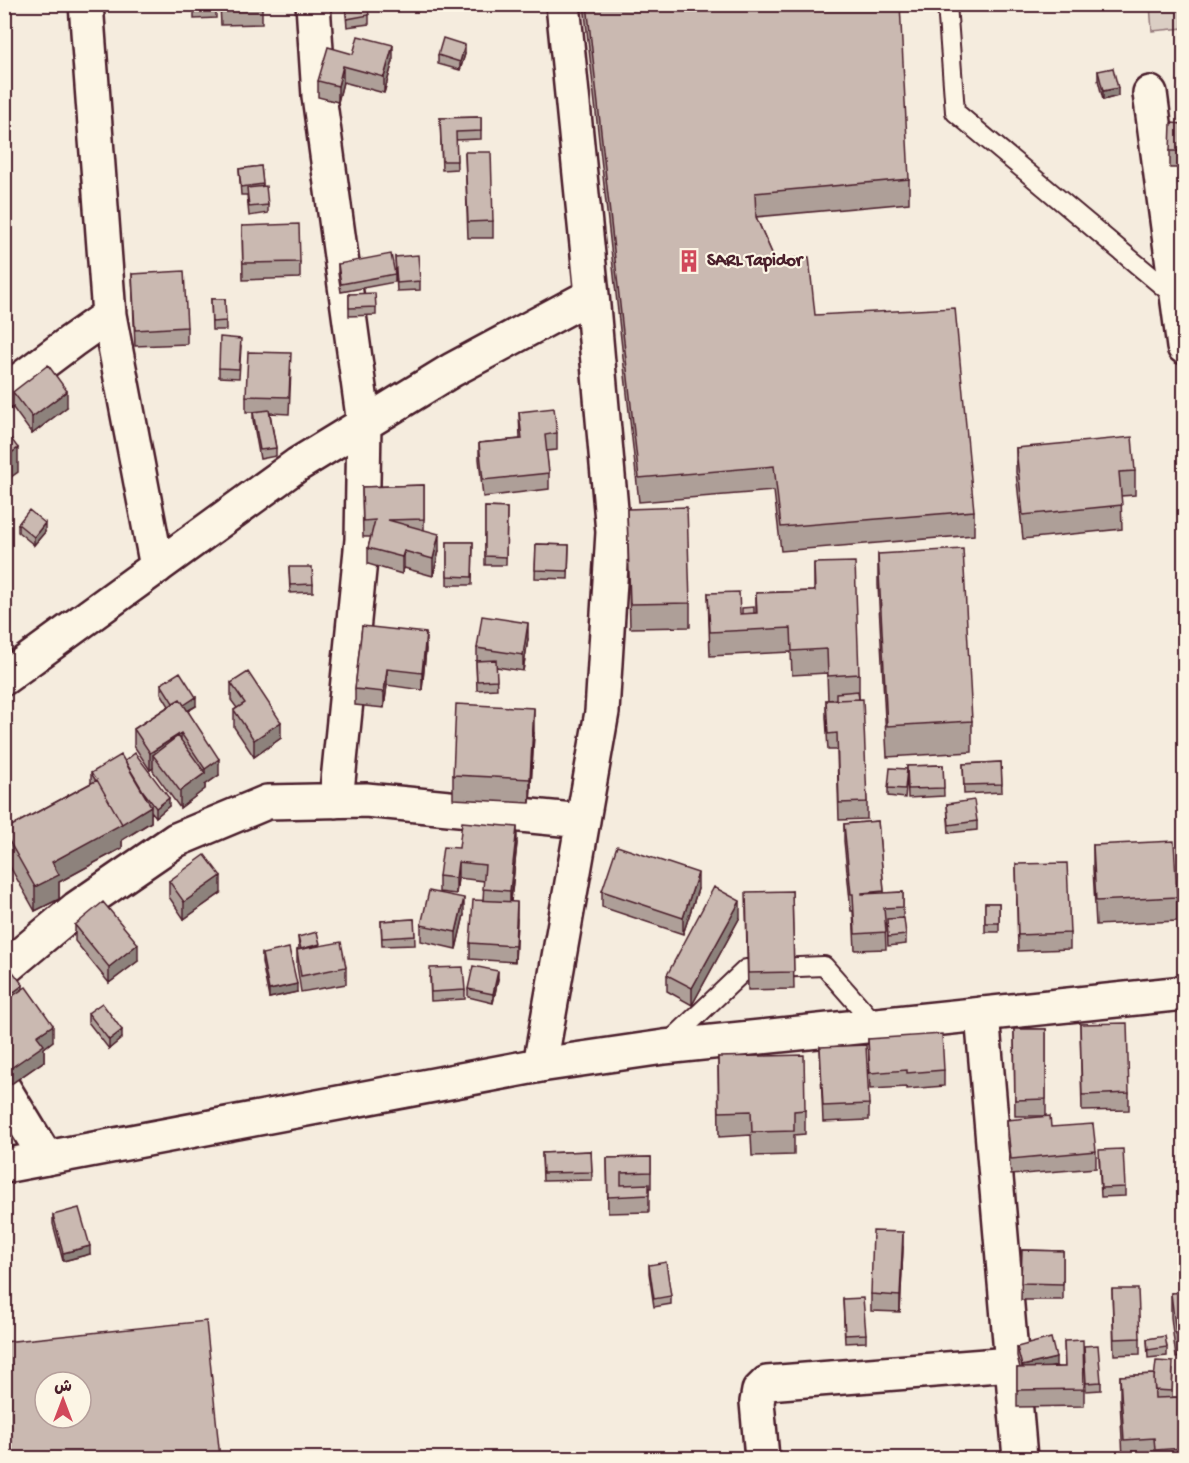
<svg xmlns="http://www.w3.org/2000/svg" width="1189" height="1463" font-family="'Gochi Hand','Playpen Sans Arabic',sans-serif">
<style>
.garden{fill:#dbcec4;stroke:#927678;stroke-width:1.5}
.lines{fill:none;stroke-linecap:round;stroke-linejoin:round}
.service-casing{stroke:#4a1f2b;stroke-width:22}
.minor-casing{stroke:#4a1f2b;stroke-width:38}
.secondary-casing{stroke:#4a1f2b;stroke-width:38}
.service{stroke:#fcf5e5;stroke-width:18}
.minor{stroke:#fcf5e5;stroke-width:33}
.secondary{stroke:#fcf5e5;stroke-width:33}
.wall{fill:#ae9f98;stroke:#4a1f2b;stroke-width:1.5}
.shaded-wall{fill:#8d827c;stroke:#4a1f2b;stroke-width:1.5}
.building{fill:#cab9b1;stroke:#4a1f2b;stroke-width:1.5;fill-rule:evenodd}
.labels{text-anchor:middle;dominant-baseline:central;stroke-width:4.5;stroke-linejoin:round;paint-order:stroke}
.poi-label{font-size:18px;font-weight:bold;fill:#4a1f2b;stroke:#fcf5e5;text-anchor:start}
</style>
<rect width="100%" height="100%" fill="#f5ecde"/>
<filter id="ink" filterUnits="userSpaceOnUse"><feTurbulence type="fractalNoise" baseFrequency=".0167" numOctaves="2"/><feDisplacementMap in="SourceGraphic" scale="12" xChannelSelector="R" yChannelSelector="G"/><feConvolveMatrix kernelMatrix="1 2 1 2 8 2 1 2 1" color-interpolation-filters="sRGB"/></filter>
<g filter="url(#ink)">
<path class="garden" d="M1150,5H1184V28L1152,31Z"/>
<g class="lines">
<g class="service-casing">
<path id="service" d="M947,4L955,112L1177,298
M665,1046L746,969L824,966L876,1025"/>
</g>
<g class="minor-casing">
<path id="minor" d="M86,4L109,315L157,567
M313,4L319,96L364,424L362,540L336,801
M1150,93L1184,347
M4,392L72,341L109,315
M4,678L297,465L452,370L592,295
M4,969L77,908L176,840L267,802L366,800L583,821
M982,1014L1020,1458
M540,1065L602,712L613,532L592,295L563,4
M4,1089L46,1158
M762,1458L757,1402L759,1391L767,1383L1011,1364"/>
</g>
<g class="secondary-casing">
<path id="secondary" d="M4,1166L540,1065L664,1047L1184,993"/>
</g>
<use href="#service" class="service"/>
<use href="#minor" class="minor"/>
<use href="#secondary" class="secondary"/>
</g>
<path class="wall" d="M194,4H216V18L194,19Z
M220,4H262V24L221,25Z
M345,4L369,15V24L347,27Z
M584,4H753L754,6L909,179V203L756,217L775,260L815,315L974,511V535L781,551L774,491L639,502Z
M353,54L393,61L384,93L343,82L338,102L318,97V81Z
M465,54L460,70L438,64V55Z
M1098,71L1118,96L1103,100L1098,80Z
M481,117V139L456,140L457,169L442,170L440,118Z
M1185,124V168H1170V151Z
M465,152L493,221V238H468Z
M261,166L263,186L268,205V213L249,216L247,195H241L239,169Z
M242,226L300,262V278L243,280Z
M395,257L420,281V290L397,291Z
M338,264L395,274V282L341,292L338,273Z
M132,274L187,327V344L135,346Z
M349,294L376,307V315L349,316Z
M211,299H225L226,330H212Z
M241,347L239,378L219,377V368Z
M291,370L289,414L270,413L276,448V456L260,459L253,420V412H246V396Z
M13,392L67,407L32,434L13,408Z
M519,412L557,433V450L546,451L549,473V489L483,497L479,459V443L520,439Z
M1016,448L1135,471V495L1121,496L1122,529L1023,539L1016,472Z
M424,485V530L439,551L433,576L404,568L402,574L368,564V548L371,537H363L362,487Z
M485,507L507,508L506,565H485Z
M627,509L690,603V627L630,628Z
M18,524L45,532L34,545L18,532Z
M447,542H473L472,585H447Z
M536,544L569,545L568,579L535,578Z
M878,554L972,721V752L887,757L878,585Z
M814,563L859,674V698L867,802V819L839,820L837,750H828L826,717V700H836V699L828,700L827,673L792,675L791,652L710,656L708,593L740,614L756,613V593L814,591Z
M289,567L313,584V592L290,593Z
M362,626L426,649L422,690L387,685L384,708L355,705V689Z
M528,639L523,671L496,667L497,689L477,690L476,661H477V648Z
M231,683L281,738L254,757L234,727V710L237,708L231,700Z
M161,684L196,706L188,711L219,775L205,785V789L180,808L153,771V768L150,770L134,746V729L169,706L161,693Z
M534,733L530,803L453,799V775Z
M125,761L169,806L156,817L151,811V822L122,840V848L59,882V899L35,911L4,856V830L91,783V773Z
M1001,762L1002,792L964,794L963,764Z
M943,765L944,796L908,798L907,766Z
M907,777L905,798L888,796V788Z
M947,804L977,821V830L949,833Z
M878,821L884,893L903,892V918L906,935V944L888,946L887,924H885L886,949L855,950L853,911H851L844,841V824Z
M517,843L511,902L517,919L515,962L470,959V943L483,901L484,881L458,878L456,894L439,892V876L459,848Z
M1093,845L1177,897V921L1096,925L1093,869Z
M1016,864L1070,933V949L1018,951Z
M169,881L221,893L184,919L169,897Z
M698,889L683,934L602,907V891Z
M792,891L794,989L748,990L746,908Z
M985,903H999V932H985Z
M464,915L456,949L421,941V925Z
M740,917L692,1005L667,991V975Z
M414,919L415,945L382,946L381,921Z
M75,925L138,961L109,983L75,941Z
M298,937L320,946L346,967V984L301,992L297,966V950L299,949Z
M262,954L297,992L269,998L262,962Z
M4,960L23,989L53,1041L44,1048V1061L8,1086L4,1081Z
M430,977L465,990V999L431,1001Z
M498,979L493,1003L468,997V989Z
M88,1013L122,1038L109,1049L88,1022Z
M1080,1024L1129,1093V1110L1082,1111Z
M1014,1029H1046V1116H1015Z
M868,1039L944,1070V1086L907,1089V1087L870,1089Z
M820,1047L869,1104V1120L823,1122Z
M718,1057L805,1110V1134L794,1135V1155L752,1156L751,1135L719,1137Z
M1007,1120L1051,1127L1096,1151V1168L1011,1175L1007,1136Z
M591,1151L592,1180L543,1181L542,1153Z
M651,1157V1188H649V1212L608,1213L607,1158Z
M1099,1158L1125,1187V1196L1101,1197Z
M53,1215L90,1254L63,1261L53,1224Z
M903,1248L900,1312L871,1311V1294Z
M1022,1250L1063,1251V1300H1021Z
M649,1265L671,1296V1304L654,1307L649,1273Z
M1112,1289L1140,1338V1354L1114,1355Z
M1185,1292V1458H1123L1120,1400V1376L1154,1374L1173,1370L1172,1397H1184L1182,1357L1176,1358L1171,1317V1293Z
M843,1299L866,1334V1342L845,1343Z
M1147,1339L1167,1347V1356L1148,1358Z
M1064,1341L1084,1389V1406L1017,1407V1368H1020L1017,1356V1347L1056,1366L1052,1367H1065Z
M1084,1346L1101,1382V1390L1086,1391Z"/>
<path class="shaded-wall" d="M393,45V61L384,93V77Z
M465,45V54L460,70V62Z
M343,66V82L338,102V86Z
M1118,88V96L1103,100V91Z
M67,391V407L32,434V417Z
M18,448V472L4,482V458Z
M45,523V532L34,545V537Z
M439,534V551L433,576V559Z
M404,551V568L402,574V557Z
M528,623V639L523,671V655Z
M426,633V649L422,690V673Z
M387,669V685L384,708V692Z
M196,697V706L176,717V709Z
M534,708V733L530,803V779Z
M281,722V738L254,757V740Z
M181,733V749L153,755V768L150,770V753Z
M219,759V775L205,785V789L180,808V791L205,773V769Z
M169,798V806L156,817V808Z
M7,805V821L4,824V807Z
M151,806V822L122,840V848L59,882V899L35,911V887L52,862Z
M517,827V843L510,908V891Z
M458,862V878L456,894V878Z
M698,873V889L683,934V918Z
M221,876V893L184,919V902Z
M464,898V915L456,949V932Z
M740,901V917L692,1005V988Z
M517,902V919L515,962V946Z
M138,944V961L109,983V967Z
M498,971V979L493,1003V994Z
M297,984V992L269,998V990Z
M23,985V1002L4,1016V999Z
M53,1025V1041L44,1048V1061L8,1086V1070L37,1036Z
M122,1030V1038L109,1049V1040Z
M903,1232V1248L900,1312V1296Z
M90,1246V1254L63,1261V1253Z
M1056,1358V1366L1022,1375V1366Z"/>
<path class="building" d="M194,4H216V9L194,10Z
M221,4H262V7L221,8Z
M345,4H367L369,15L347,19Z
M587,4H753L754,6L778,4H900L909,179L755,193L756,217L775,260L809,257L815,315L955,308L974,511L781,527L774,466L639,478Z
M358,36L393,45L384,77L343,66L338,86L318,81L328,47L353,54Z
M443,38L465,45L460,62L438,55Z
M1113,68L1118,88L1103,91L1098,71Z
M481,117V131L456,132L457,161H442L440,118Z
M1171,123L1185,124V151H1170Z
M465,152H491L493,221L468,222Z
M261,166L263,184L241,187L239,169Z
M266,186L268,205L249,207L247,188Z
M299,224L300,262L243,263L242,226Z
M391,254L395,274L341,284L338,264Z
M418,255L420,281L397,283L395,257Z
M184,271L187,327L135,330L132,274Z
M375,293L376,307L349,308V294Z
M211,299H225L226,321L212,322Z
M220,337L241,339L239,369L219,368Z
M248,352L291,353L289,397L246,396Z
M48,365L67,391L32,417L13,392Z
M554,408L557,433L545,435L549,473L483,480L479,443L522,439L519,412Z
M269,410L276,448L260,450L253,412Z
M4,429L18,448L4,458Z
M1132,437L1135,471L1119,472L1122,505L1023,515L1016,448Z
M424,485V519L388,520L439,534L433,559L404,551L402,557L368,548L375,520L363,521L362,487Z
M485,507L507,508L506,557L485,556Z
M687,507L690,603L630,604L627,509Z
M29,510L45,523L34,537L18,524Z
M447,542H473L472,577L447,576Z
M536,544L569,545L568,571L535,570Z
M963,549L972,721L887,726L878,554Z
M855,562L859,674L828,676L827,649L792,651L791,628L710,632L708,593L739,592L740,614L757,613L756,593L815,591L814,563Z
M289,567H312L313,584L290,585Z
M754,607V613L742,614V608Z
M482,616L528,623L523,655L477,648Z
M362,626L426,633L422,673L387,669L384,692L355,689Z
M496,660L497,680L477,681L476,661Z
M180,672L196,697L184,705L180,699L173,703L161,684Z
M248,672L281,722L254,740L234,710L245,703L231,683Z
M858,691L859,699L836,700V693Z
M180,699L219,759L205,769L181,733L150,753L134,729Z
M863,699L867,802L839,803L837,733L828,734L826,700Z
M456,704L534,708L530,779L453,775Z
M178,736L205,773L180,791L153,755Z
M135,753L169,798L156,808L143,791L125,761Z
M121,755L151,806L122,824L97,780L96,781L91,773Z
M1001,762L1002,784L964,785L963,764Z
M943,765L944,788L908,789L907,766Z
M890,768L907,769L905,789L888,788Z
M97,780L122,824L52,862L59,875L35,887L4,832V830Z
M974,800L977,821L949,825L947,804Z
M878,821L884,891L862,893V894L903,892V907L884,908L886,932L855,934L853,894H851L844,824Z
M462,822L517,827L510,891L483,889L485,865L458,862L456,878L439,876L443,847L459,848Z
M1174,841L1177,897L1096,901L1093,845Z
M617,846L698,873L683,918L602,891Z
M205,855L221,876L184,902L169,881Z
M1067,863L1070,933L1018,935L1016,864Z
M714,887L740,901L692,988L667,975Z
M429,891L464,898L456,932L421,925Z
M792,891L794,972L748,973L746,892Z
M473,900L517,902L515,946L470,943Z
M103,902L138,944L109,967L75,925Z
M985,903H999V923H985Z
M904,918L906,935L888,937L887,919Z
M414,919L415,936L382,938L381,921Z
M317,932L320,944L301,949L298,937Z
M341,942L346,967L301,976L297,950Z
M289,948L297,984L269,990L262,954Z
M4,960L23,985L4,999Z
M473,966L498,971L493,994L468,989Z
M463,967L465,990L431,992L430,968Z
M26,987L53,1025L37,1036L44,1045L8,1070L4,1065V1002Z
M102,1003L122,1030L109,1040L88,1013Z
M1127,1023L1129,1093L1082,1095L1080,1024Z
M1014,1029H1046V1099L1015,1100Z
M942,1034L944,1070L907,1073V1070L870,1073L868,1039Z
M866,1045L869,1104L823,1106L820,1047Z
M804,1055L805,1110L794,1111V1131L752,1132L751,1111L719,1112L718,1057Z
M1050,1116L1051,1127L1093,1124L1096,1151L1011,1159L1007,1120Z
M1123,1149L1125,1187L1101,1188L1099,1150Z
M591,1151L592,1172L543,1173L542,1153Z
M651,1157V1172L621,1173V1185L649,1184V1195L608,1197L607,1158Z
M79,1208L90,1246L63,1253L53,1215Z
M873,1231L903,1232L900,1296L871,1294Z
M1022,1250L1063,1251V1284L1021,1283Z
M666,1262L671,1296L654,1299L649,1265Z
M1112,1289H1138L1140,1338L1114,1339Z
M1185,1292V1333L1176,1334L1171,1293Z
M863,1298L866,1334L845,1335L843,1299Z
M206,1321L220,1458H4V1342ZM45,1382H81V1418H45Z
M1165,1336L1167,1347L1148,1350L1147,1339Z
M1051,1338L1056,1358L1022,1366L1017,1347Z
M1083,1340L1084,1389L1017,1390V1368L1065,1367L1064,1341Z
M1098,1345L1101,1382L1086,1383L1084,1346Z
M1182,1351H1185V1375H1184Z
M1156,1361L1173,1362L1172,1391L1155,1390L1154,1379Z
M1154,1374L1155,1398L1185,1397V1448L1155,1450L1154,1438L1124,1440L1120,1376Z"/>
</g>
<defs>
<g id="building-bare" transform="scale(1.8)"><path d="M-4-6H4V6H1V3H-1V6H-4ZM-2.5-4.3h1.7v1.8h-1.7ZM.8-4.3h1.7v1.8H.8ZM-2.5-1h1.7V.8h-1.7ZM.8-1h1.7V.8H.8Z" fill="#d1495b" stroke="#fcf5e5" stroke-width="2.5" paint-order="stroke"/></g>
</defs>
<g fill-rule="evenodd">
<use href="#building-bare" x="689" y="261"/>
</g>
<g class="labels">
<g class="poi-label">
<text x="707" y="261">SARL Tapidor</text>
</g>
</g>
<rect width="1189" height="1463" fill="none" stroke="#fcf5e5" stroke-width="24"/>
<rect x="12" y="12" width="1165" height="1439" fill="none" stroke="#4a1f2b" stroke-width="2" filter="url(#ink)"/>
<g transform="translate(63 1400)"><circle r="28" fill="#fcf5e5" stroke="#b59f9b" stroke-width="1.5"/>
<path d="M0-4.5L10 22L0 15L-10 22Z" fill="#d1495b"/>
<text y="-9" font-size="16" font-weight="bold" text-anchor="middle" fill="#4a1f2b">ش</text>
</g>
</svg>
